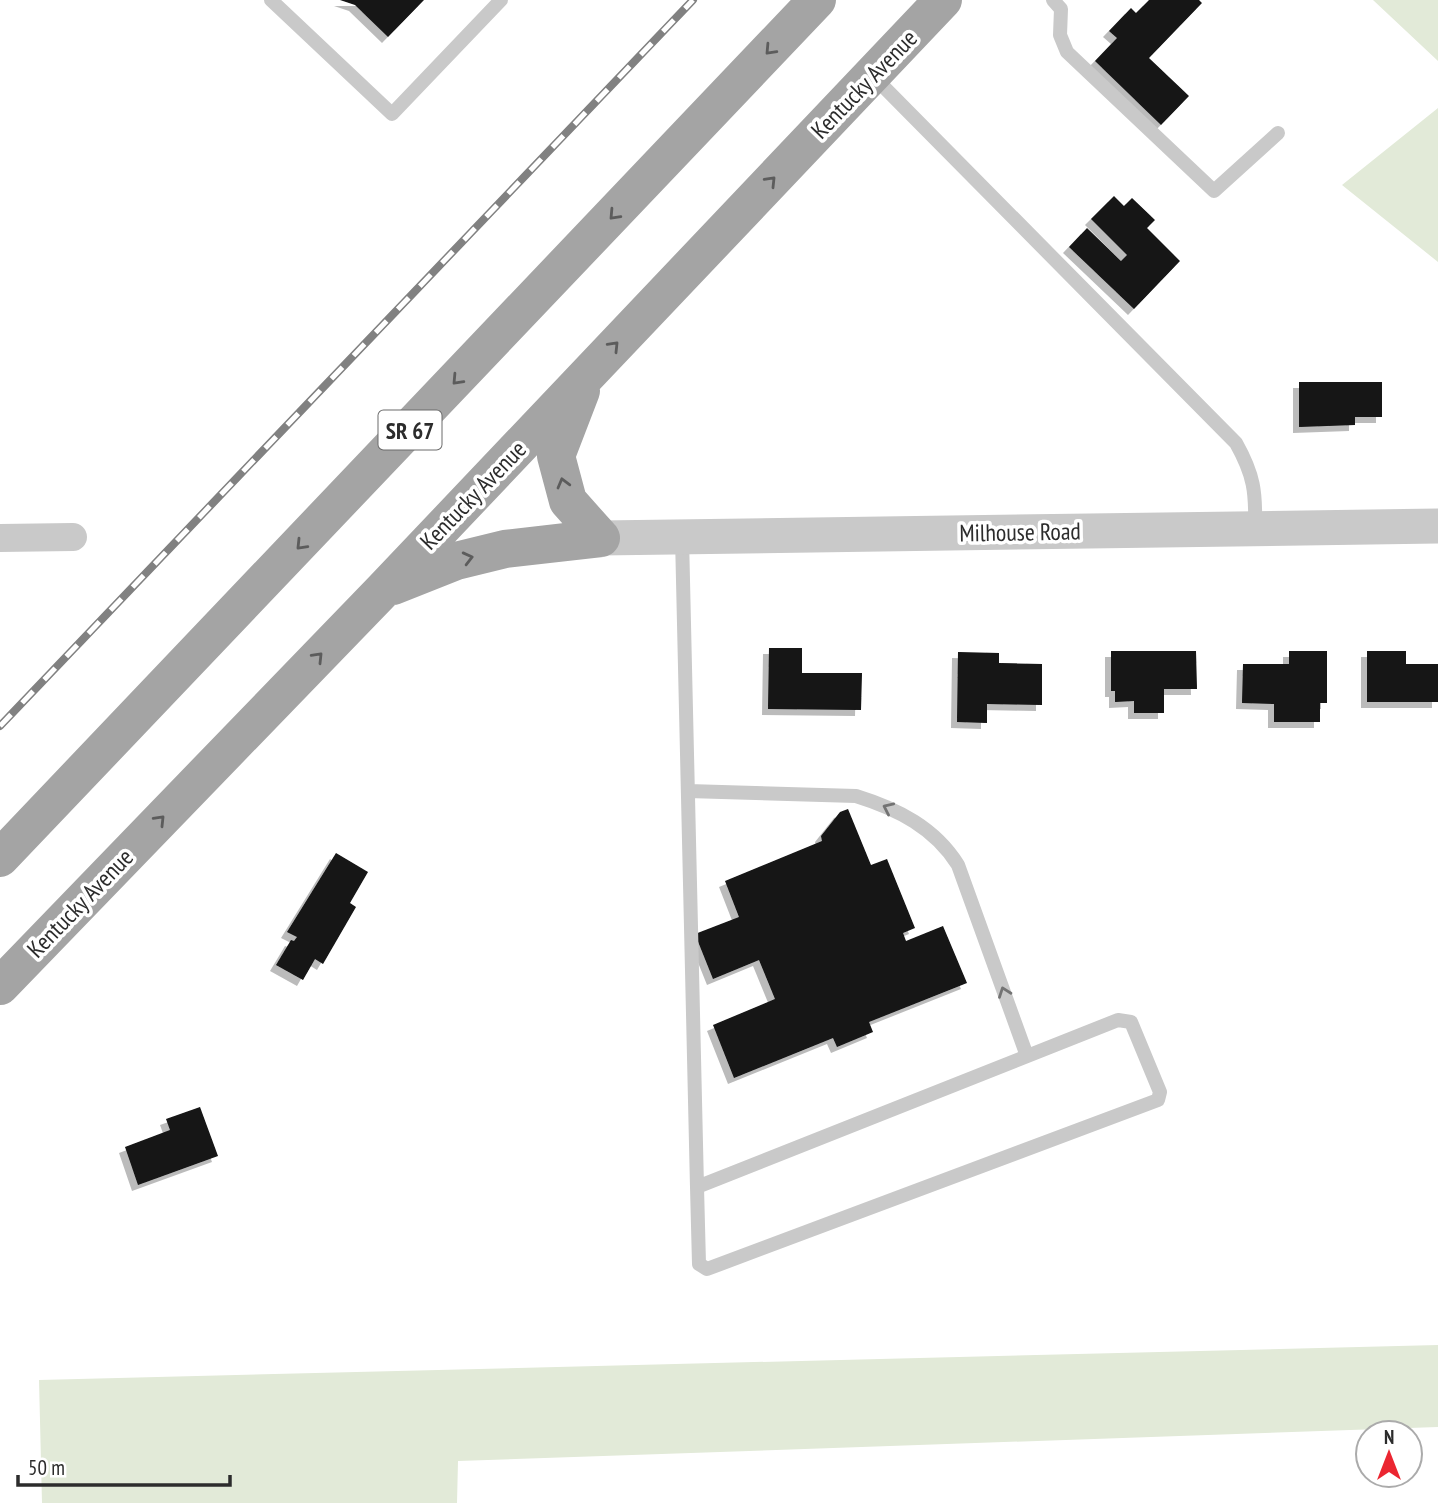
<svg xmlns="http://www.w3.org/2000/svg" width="1438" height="1503" font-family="'PT Sans Narrow',sans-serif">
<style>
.green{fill:#e2ead8}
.building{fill:#131313;filter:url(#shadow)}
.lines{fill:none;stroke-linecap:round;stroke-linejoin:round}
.service{stroke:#c9c9c9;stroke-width:14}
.minor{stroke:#c9c9c9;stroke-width:28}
.tertiary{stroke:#c9c9c9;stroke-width:35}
.primary{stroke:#a4a4a4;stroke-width:38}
.rail-casing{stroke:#818181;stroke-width:8}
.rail{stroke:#fff;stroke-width:5;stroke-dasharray:16;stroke-linecap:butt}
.oneway{stroke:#5c5c5c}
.oneway2{stroke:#737373}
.labels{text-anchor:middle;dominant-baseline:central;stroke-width:7;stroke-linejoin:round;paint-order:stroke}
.shield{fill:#fff;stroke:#6b6b6b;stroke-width:2}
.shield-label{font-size:23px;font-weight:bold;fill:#2c2c2c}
.street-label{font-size:24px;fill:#2c2c2c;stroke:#fff}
</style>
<defs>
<filter id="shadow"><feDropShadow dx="-6" dy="6" stdDeviation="0" flood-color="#0004"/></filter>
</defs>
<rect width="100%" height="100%" fill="#fff"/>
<path class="green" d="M1373,0H1438V61Z
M1438,108V262L1342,185Z
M1438,1345V1427L458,1461L457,1503H42L39,1380Z"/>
<path class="building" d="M340,0H424L388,37L355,5Z
M1149,0H1199L1202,3L1149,58L1189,96L1161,125L1095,61L1117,38L1109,31L1131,8L1136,13Z
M1114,196L1124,206L1132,198L1155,220L1147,228L1180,261L1134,309L1069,247L1087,228L1121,261L1127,255L1091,219Z
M1299,382H1382V417H1355V425L1299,427Z
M769,648H802V673H862L861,710L768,709Z
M1111,651H1196L1197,689H1164V713H1134V701L1115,702V691H1111Z
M1289,651H1327V703H1320V722H1274V704L1242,703L1243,664H1289Z
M1367,651H1406V664H1438V702H1367Z
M958,652L999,653V663L1042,664V705L987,704V723L957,722Z
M848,809L871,865L887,859L915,928L903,933L906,941L943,926L967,983L869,1022L873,1032L837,1047L833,1038L734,1078L713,1025L775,999L759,960L713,979L695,934L739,917L725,881L822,841L821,836L840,812Z
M336,853L368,872L350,903L356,907L323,964L315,959L303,980L276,965L291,940L294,941L297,937L287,932Z
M200,1107L218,1156L138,1185L125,1147L170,1130L166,1119Z"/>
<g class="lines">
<path class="service" d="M271,0L392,114L501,0
M1053,0L1061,9L1060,35L1067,52L1214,191L1278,133
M873,76L1236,443C1254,475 1256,492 1255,528
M682,537L697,1187L699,1264L707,1269L1158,1100L1160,1092L1131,1022L1118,1020L697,1187
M688,791L856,796C898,809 935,828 958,865L1027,1056"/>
<path class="minor" d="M0,538L73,537"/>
<path class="tertiary" d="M601,538L1438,526"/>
<path class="primary" d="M581,391L556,456L568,501L601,538
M393,586L456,561L505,549L601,538
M0,858L817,0
M0,986L382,591L943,0"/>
<g class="rail-casing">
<path id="rail" d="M0,726L693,0"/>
</g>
<use href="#rail" class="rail"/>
</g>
<defs><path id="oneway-chevron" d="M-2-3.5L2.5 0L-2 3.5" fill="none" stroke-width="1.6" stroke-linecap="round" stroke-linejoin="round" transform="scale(1.75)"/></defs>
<g class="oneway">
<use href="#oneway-chevron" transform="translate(770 50) rotate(133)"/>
<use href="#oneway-chevron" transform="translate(771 181) rotate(-46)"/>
<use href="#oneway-chevron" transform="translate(614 215) rotate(133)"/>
<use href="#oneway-chevron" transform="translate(614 346) rotate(-46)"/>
<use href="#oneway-chevron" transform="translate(457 380) rotate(133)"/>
<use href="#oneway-chevron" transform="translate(563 483) rotate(-105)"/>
<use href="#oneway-chevron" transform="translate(301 545) rotate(134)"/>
<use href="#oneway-chevron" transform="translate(468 558) rotate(-14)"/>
<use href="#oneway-chevron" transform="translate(318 657) rotate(-46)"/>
<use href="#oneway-chevron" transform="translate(160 820) rotate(-46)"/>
</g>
<g class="oneway2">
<use href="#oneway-chevron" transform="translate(888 808) rotate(-155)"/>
<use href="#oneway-chevron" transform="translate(1004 992) rotate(-110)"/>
</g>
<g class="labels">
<rect class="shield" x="378.5" y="410.5" width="63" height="39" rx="5"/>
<g class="shield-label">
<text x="410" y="430">SR 67</text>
</g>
<g class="street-label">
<text transform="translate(864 84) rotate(-46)">Kentucky Avenue</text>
<text transform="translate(473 495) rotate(-46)">Kentucky Avenue</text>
<text transform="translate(1020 532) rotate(-1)">Milhouse Road</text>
<text transform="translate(80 903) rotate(-46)">Kentucky Avenue</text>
</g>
</g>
<g transform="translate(1389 1454)"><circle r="33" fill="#ffffff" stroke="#ababab" stroke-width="2"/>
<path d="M0-5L12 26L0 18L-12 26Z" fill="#eb2631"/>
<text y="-10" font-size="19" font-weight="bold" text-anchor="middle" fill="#2c2c2c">N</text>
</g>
<path d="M18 1475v10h212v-10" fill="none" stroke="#2c2c2c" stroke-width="3.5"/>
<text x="28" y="1475" font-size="21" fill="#2c2c2c" stroke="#ffffff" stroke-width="5" paint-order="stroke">50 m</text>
</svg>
